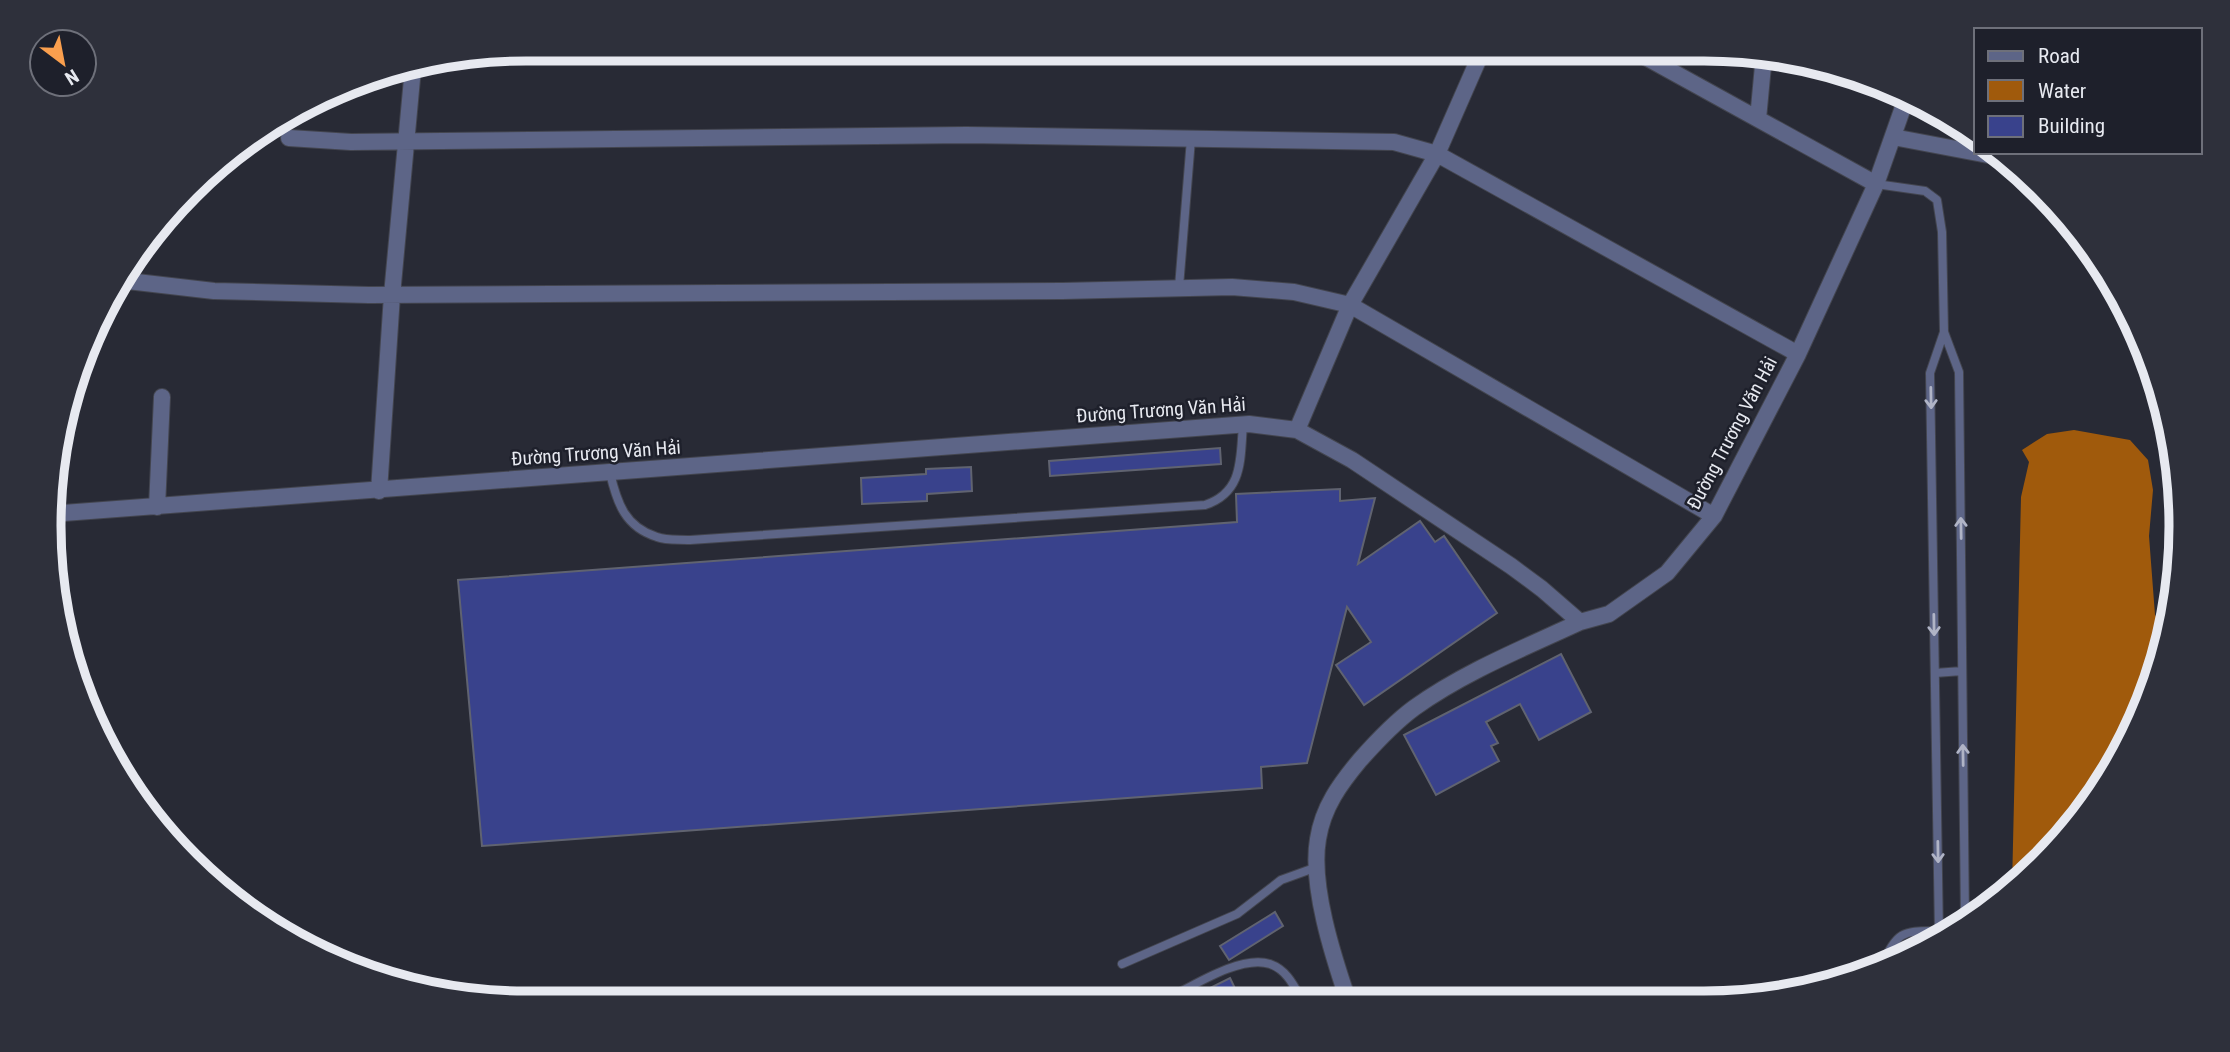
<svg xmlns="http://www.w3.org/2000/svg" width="2230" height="1052" font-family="'Roboto Condensed',sans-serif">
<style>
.water{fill:#a05a0c}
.building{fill:#39428c;stroke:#606370;stroke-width:2}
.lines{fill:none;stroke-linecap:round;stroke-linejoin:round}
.service-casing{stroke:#43454f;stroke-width:10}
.minor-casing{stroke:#43454f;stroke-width:18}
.service{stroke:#5d6587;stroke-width:8}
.minor{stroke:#5d6587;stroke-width:16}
.oneway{stroke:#b0b4c6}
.labels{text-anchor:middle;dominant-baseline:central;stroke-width:5;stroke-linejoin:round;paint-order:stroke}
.street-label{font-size:19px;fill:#e7e9f0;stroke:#1e202b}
.rim{fill:none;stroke:#e7e9f0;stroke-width:9}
</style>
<rect width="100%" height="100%" fill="#282a35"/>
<path class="water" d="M2074,430L2130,440L2148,460L2153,490L2149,536L2155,615L2167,634L2145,708L2083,816L2012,887L2021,497L2029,462L2022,450L2047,434Z"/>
<path class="building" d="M1220,448L1221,464L1050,476L1049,461Z
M971,467L972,491L927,494V501L862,504L861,478L926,474V469Z
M1340,489V501L1375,498L1358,564L1420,521L1435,542L1444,536L1497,613L1364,705L1336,665L1371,642L1347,607L1307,763L1261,767L1262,788L482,846L458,580L1237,522L1236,494Z
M1561,654L1591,712L1539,740L1520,704L1486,722L1498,743L1491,746L1499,761L1436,795L1404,735Z
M1275,912L1283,926L1229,960L1220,946Z
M1230,978L1241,1001H1184Z"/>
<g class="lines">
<g class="service-casing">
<path id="service" d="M1876,184L1925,191L1937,200L1942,232L1944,332L1959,372L1965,922
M1179,287L1191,139
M610,473C617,503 625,527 657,537C667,541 680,539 690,540L1205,505C1244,492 1240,458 1243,425
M1935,673L1962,671
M1939,936L1930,373L1944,332
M1122,964L1237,914L1281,880L1317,867
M1881,968C1898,925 1907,932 1948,931
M1163,1001C1190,988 1240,954 1270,964C1287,970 1294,986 1302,1000"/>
</g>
<g class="minor-casing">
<path id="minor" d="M1631,49L1876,184
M1758,119L1764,55
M1893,137L2004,158
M289,138L351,142L966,135L1394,142L1437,154L1798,354
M198,183H200
M119,280L214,291L369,295L1062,291L1232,287L1294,292L1350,305L1714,516
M1297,430L1350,305L1437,154L1483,49
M379,491L392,295L413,68
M157,507L162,397
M50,514L1249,424L1297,430L1352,460L1511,566L1542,589L1580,622L1609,614L1667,573L1714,516L1798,354L1876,184L1907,96
M1348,1000C1333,956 1310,885 1318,839C1323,807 1340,784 1360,760C1376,742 1395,722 1414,708C1464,672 1524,648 1580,622"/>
</g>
<use href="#service" class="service"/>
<use href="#minor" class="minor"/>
</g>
<defs><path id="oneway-shaft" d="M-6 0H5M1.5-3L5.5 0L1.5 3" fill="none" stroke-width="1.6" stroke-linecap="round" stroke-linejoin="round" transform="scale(1.75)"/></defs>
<g class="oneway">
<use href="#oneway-shaft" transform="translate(1931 398) rotate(89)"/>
<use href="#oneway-shaft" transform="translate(1961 528) rotate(-91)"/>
<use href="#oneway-shaft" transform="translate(1934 625) rotate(89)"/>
<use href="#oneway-shaft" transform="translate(1963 755) rotate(-91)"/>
<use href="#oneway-shaft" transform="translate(1938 852) rotate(89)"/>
</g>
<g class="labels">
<g class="street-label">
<text transform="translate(1161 410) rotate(-4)">Đường Trương Văn Hải</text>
<text transform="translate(1732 433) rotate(-62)">Đường Trương Văn Hải</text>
<text transform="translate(596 453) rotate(-4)">Đường Trương Văn Hải</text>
</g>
</g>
<path d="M0 0H2230V1052H0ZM526 61H1704A465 465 0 0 1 2169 526V526A465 465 0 0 1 1704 991H526A465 465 0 0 1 61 526V526A465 465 0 0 1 526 61Z" fill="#2e303b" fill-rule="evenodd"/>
<path class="rim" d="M526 61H1704A465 465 0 0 1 2169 526V526A465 465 0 0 1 1704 991H526A465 465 0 0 1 61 526V526A465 465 0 0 1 526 61Z"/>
<rect x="1974" y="28" width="228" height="126" fill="#1e202b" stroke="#6e707a" stroke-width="2"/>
<rect x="1988" y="51" width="35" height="10" fill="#5d6587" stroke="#6e707a" stroke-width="2"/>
<text x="2038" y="63" font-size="21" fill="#e7e9f0">Road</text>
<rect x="1988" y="80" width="35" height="21" fill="#a05a0c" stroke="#6e707a" stroke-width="2"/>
<text x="2038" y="98" font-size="21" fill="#e7e9f0">Water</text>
<rect x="1988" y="116" width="35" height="21" fill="#39428c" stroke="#6e707a" stroke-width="2"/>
<text x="2038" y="133" font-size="21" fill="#e7e9f0">Building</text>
<g transform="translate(63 63) rotate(148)"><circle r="33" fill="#1e202b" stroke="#6e707a" stroke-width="2"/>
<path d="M0-5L12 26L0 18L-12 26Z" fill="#fa9f4e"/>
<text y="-10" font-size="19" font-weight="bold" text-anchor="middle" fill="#e7e9f0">N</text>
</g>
</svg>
